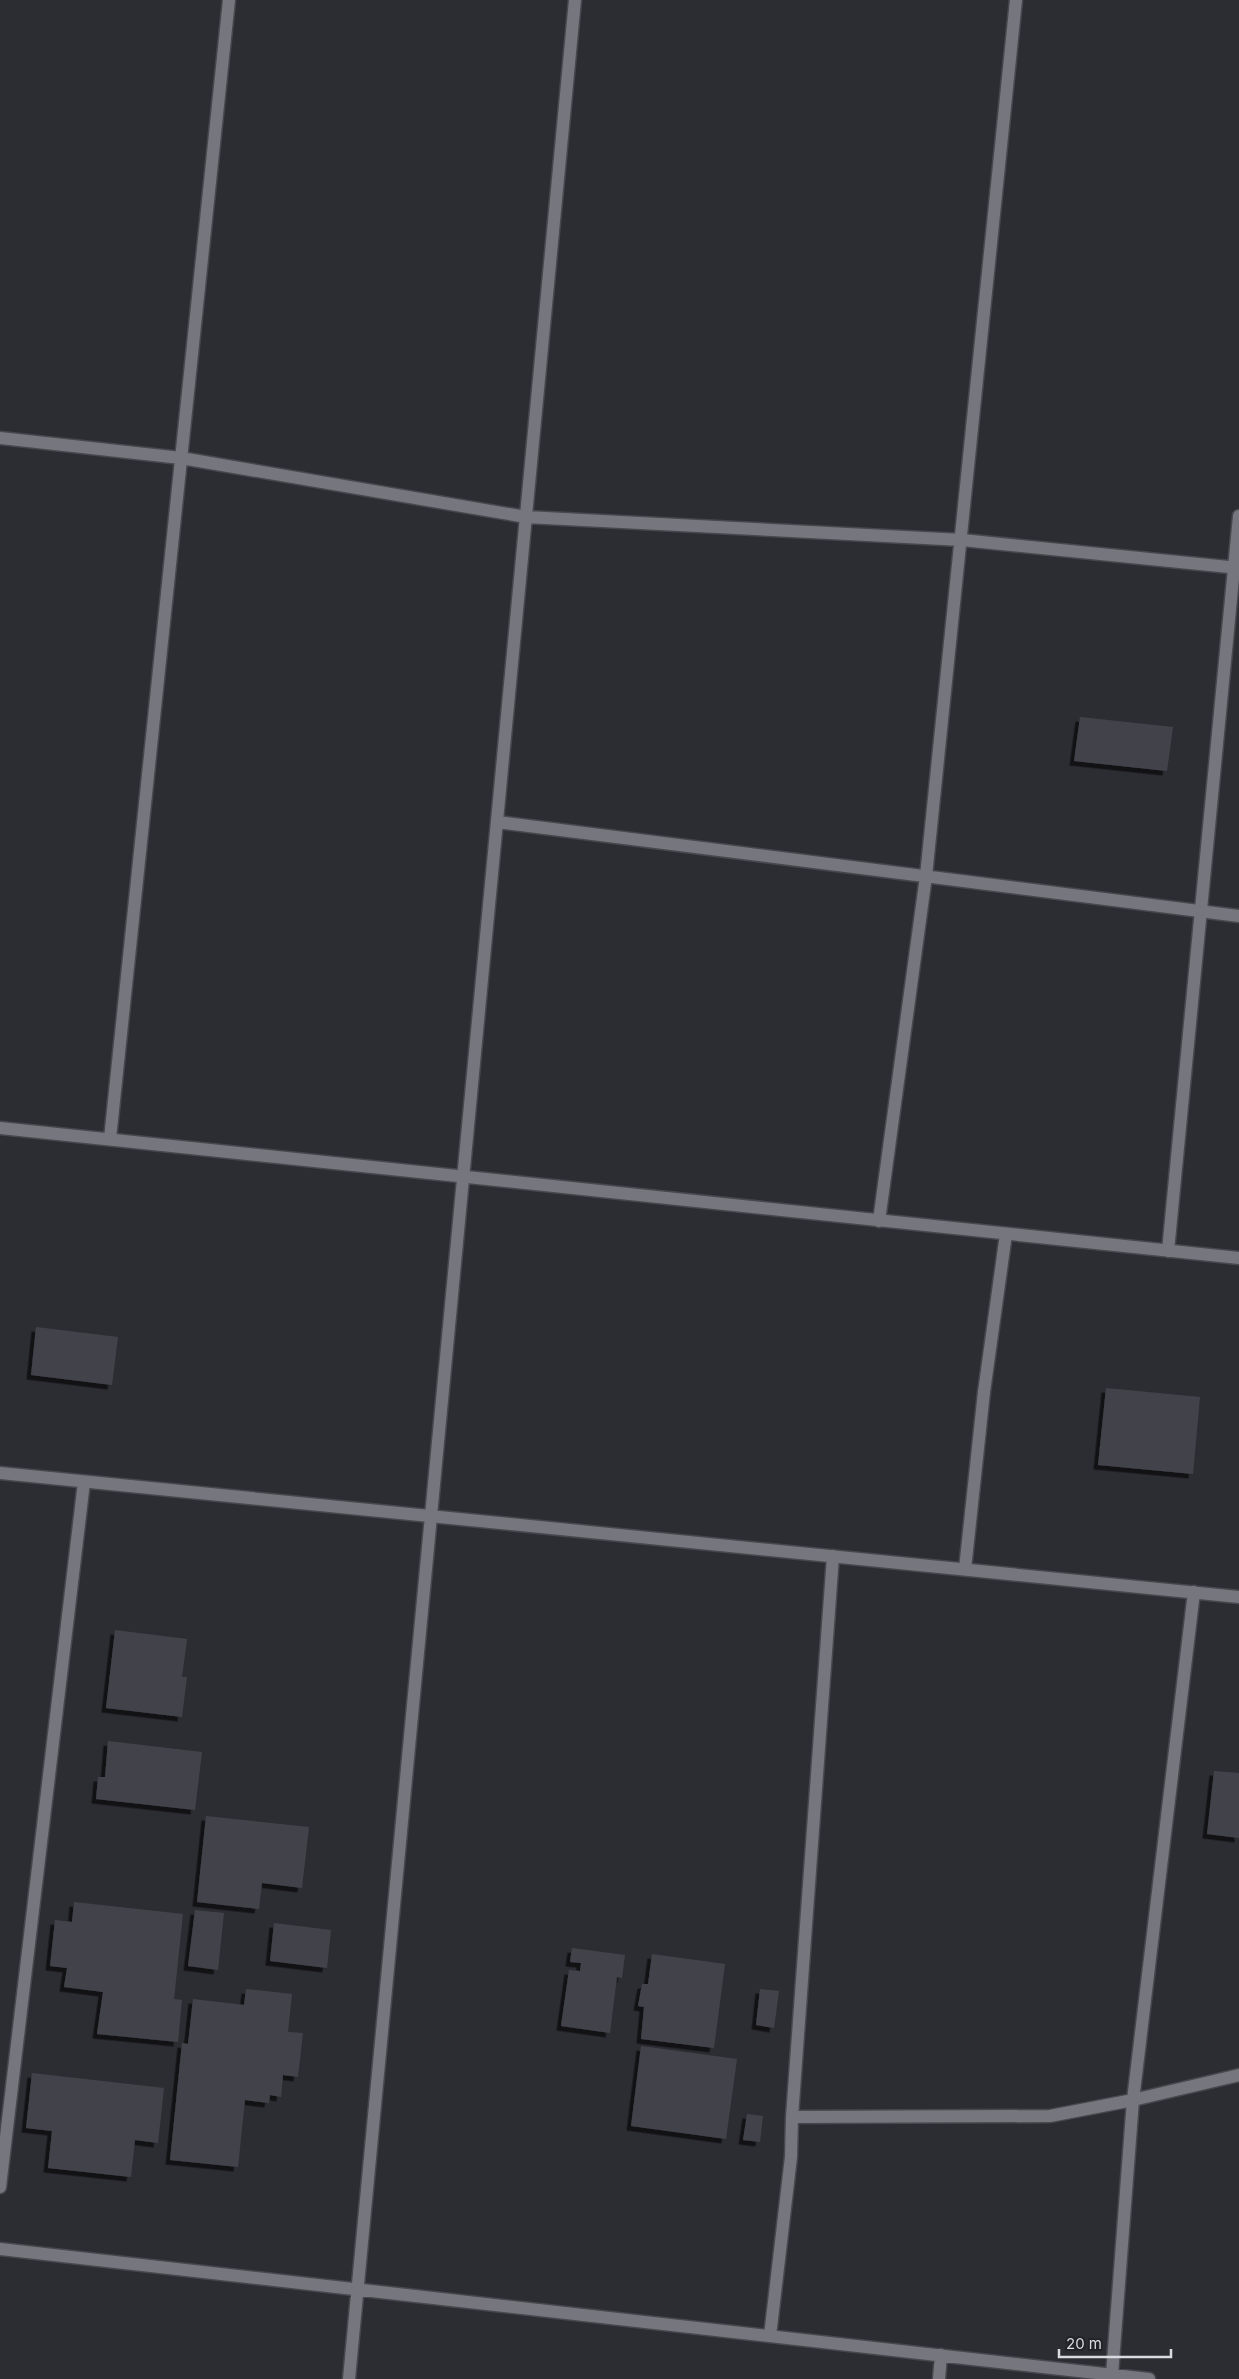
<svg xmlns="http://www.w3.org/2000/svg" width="1239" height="2379" font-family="Inter,sans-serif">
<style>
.building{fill:#43434b;filter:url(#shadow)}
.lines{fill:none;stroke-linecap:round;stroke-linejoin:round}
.street-casing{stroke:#47474e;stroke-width:15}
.street{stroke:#76767f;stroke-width:12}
</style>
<defs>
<filter id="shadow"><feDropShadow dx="-4.5" dy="4.5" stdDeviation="0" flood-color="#0009"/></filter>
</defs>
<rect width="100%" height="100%" fill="#2c2c33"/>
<path class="building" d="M1080,717L1173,727L1167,771L1074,761Z
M36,1327L118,1337L112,1385L31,1375Z
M1106,1388L1200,1397L1193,1474L1098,1465Z
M115,1630L187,1639L182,1677H187L182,1717L106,1708Z
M108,1741L202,1752L195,1810L96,1799L98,1777H105Z
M1214,1771L1239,1773V1838L1207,1834Z
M206,1816L309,1827L302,1888L262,1883L259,1909L197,1902Z
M74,1902L183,1914L174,1999L182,2000L178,2042L97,2034L103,1992L64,1987L67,1968L50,1966L55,1920L72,1922Z
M195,1910L224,1913L218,1970L188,1966Z
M274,1923L331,1930L327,1968L270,1961Z
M572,1948L625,1955L622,1978L617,1977L610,2033L561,2026L569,1970L580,1971L581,1963L570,1962Z
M652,1954L725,1964L714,2048L641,2039L644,2007L638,2006L642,1984H648Z
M246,1989L292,1994L288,2032L303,2033L298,2077L283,2075L281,2097L270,2095L269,2103L245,2100L238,2167L170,2160L182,2043L188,2044L193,1999L244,2005Z
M760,1989L779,1991L774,2028L756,2025Z
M641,2046L737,2059L726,2139L631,2126Z
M32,2073L164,2088L158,2143L135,2140L131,2177L48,2168L52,2131L26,2128Z
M747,2114L763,2116L760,2142L743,2140Z"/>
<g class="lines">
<g class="street-casing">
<path id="street" d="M0,438L181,458L526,517L962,540L1239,568
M497,822L1239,916
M0,1128L1239,1258
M110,1139L229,0
M879,1221L926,876L1016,0
M1168,1251L1239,516
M0,1473L1239,1597
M965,1569L984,1392L1006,1234
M792,2117L1050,2116L1133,2100L1239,2075
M0,2187L84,1482
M0,2249L1149,2379
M770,2336L791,2157L792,2117L833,1556
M1112,2375L1133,2100L1194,1592
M349,2379L575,0
M939,2379L941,2355"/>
</g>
<use href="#street" class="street"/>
</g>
<path d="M1059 2349v8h112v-8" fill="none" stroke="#dadadf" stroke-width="2.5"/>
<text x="1066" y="2349" font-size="15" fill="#dadadf" stroke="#222229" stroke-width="4" paint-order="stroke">20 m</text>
</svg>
